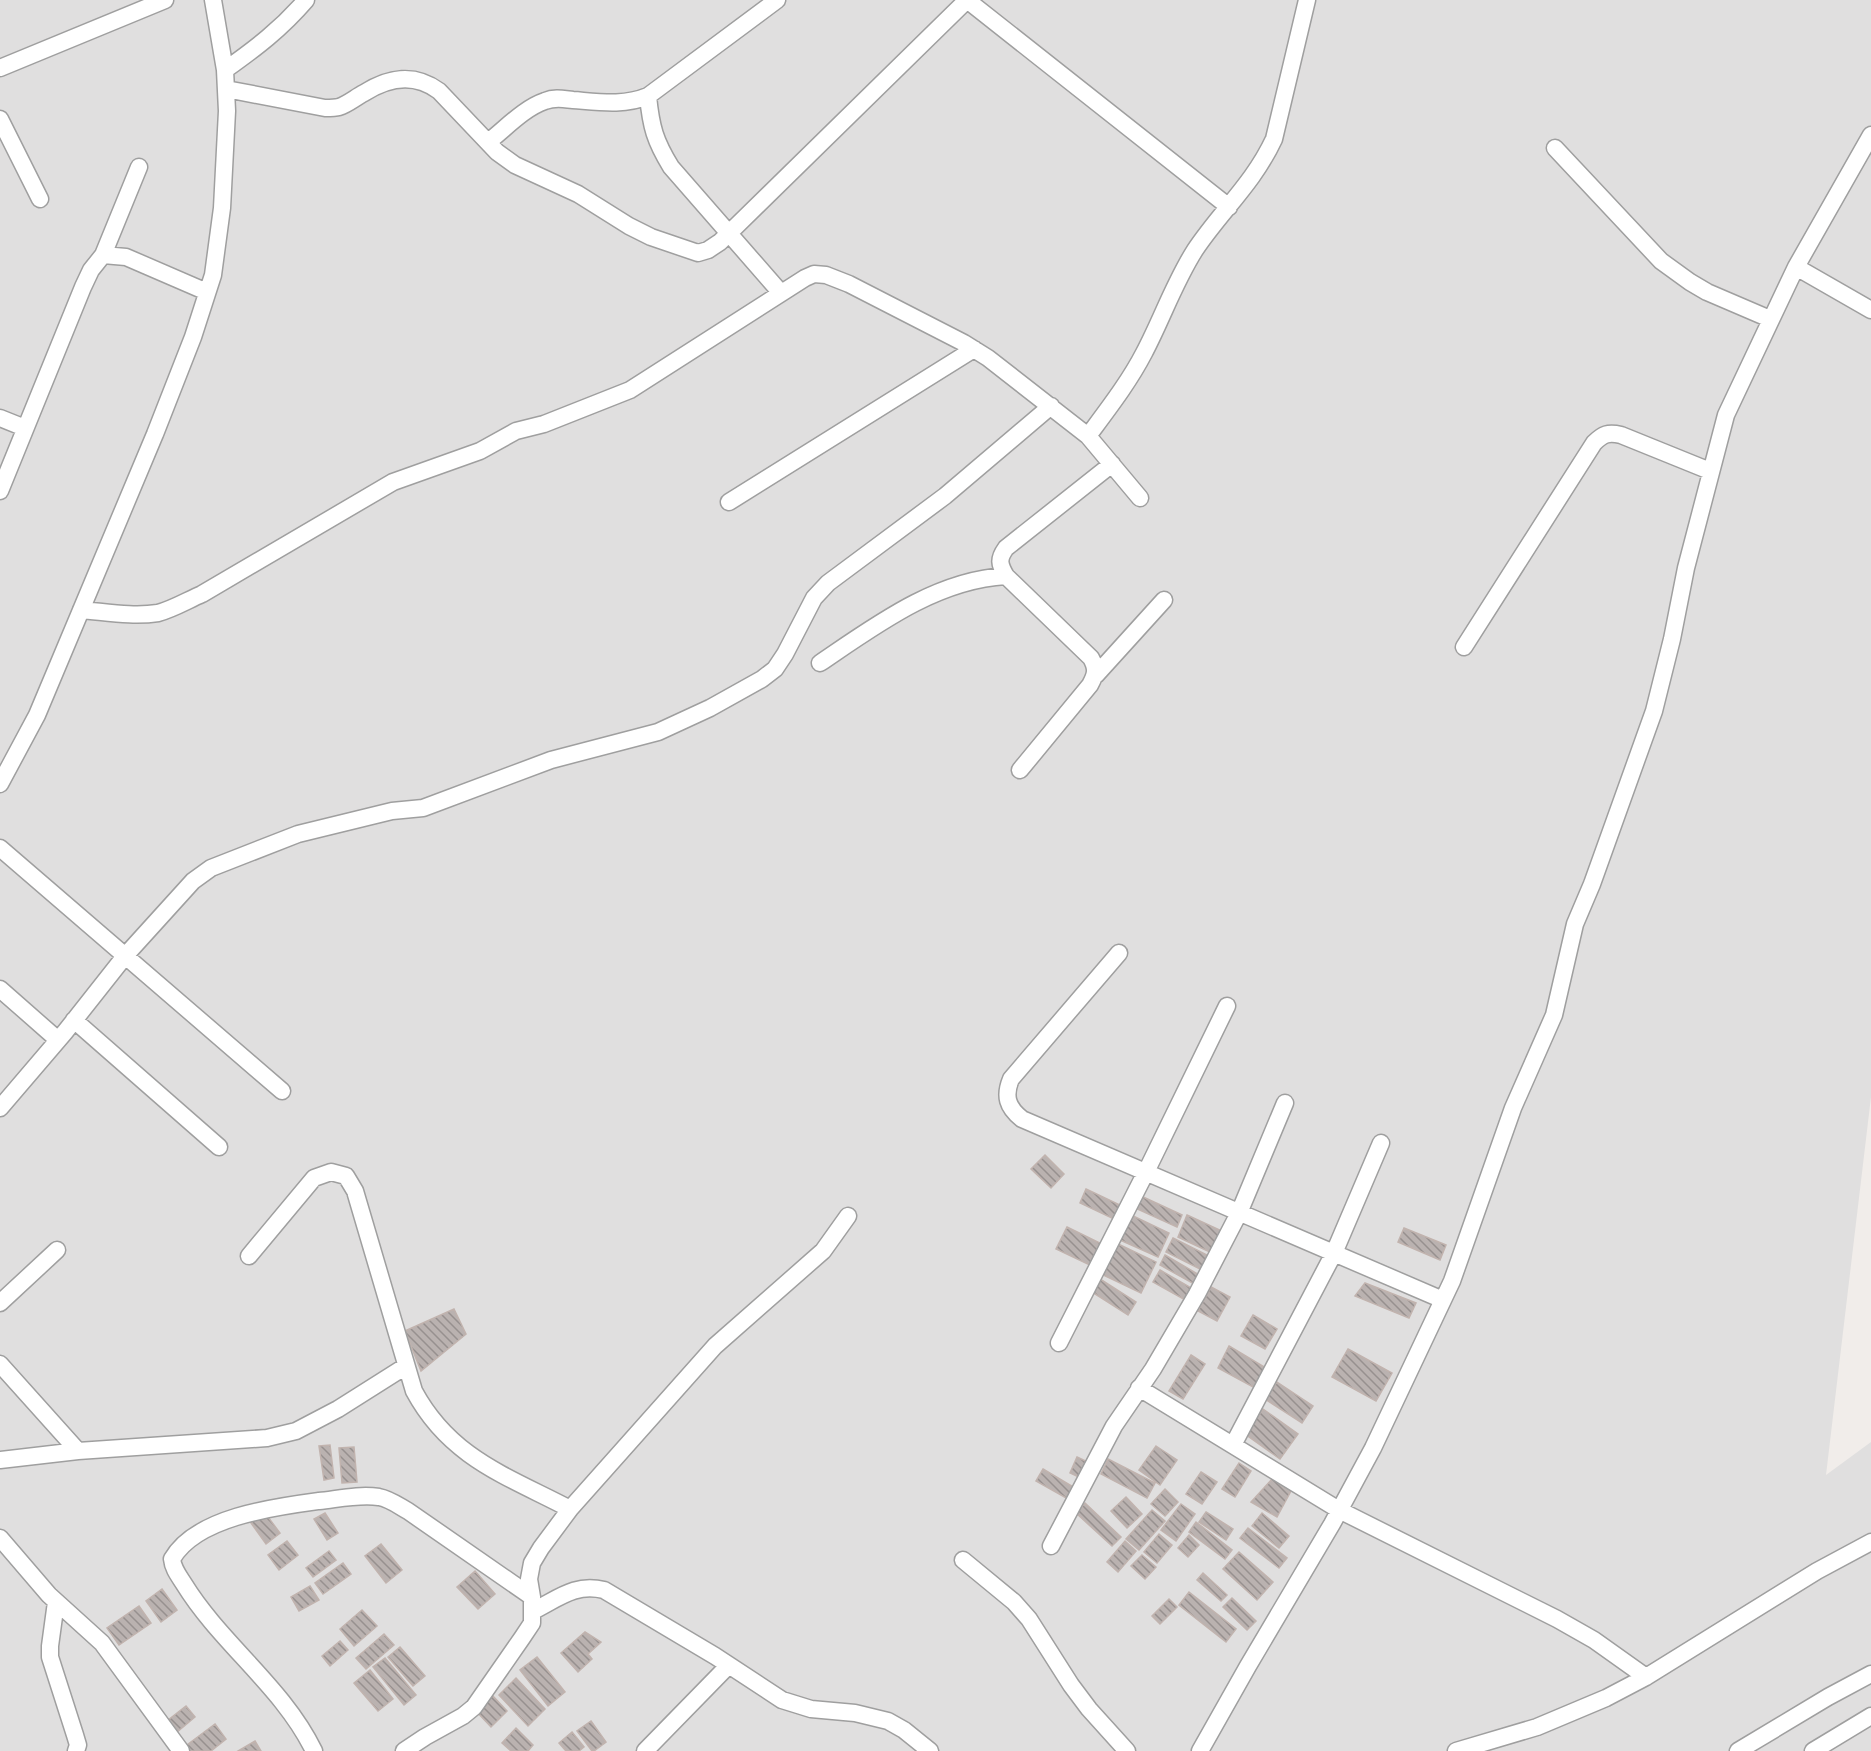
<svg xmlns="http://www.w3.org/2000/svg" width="1871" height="1751" font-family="Quicksand,sans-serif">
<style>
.residential{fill:#e0dfdf}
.building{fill:url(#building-back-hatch);stroke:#c1b3ae;stroke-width:1.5}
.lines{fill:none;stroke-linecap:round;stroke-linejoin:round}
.minor-casing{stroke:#9f9f9f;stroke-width:19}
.minor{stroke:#fff;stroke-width:16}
</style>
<defs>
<pattern id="building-back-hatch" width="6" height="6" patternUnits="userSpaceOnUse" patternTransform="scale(1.5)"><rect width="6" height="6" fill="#bab2b0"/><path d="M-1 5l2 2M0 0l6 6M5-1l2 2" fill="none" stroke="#97908f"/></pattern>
</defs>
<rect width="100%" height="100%" fill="#f1edea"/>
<path class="residential" d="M0,0H1871V1097L1826,1475L1871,1442V1751H0Z"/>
<path class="building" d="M1045,1155L1064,1174L1051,1188L1031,1169Z
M1086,1189L1120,1205L1114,1219L1080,1203Z
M1141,1196L1182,1215L1177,1227L1135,1208Z
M1129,1214L1169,1233L1158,1257L1118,1239Z
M1187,1215L1222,1231L1212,1253L1178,1237Z
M1067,1227L1102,1244L1092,1266L1056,1249Z
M1404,1228L1446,1245L1440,1260L1398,1242Z
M1173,1238L1211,1257L1204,1271L1166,1252Z
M1116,1243L1156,1262L1141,1293L1101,1274Z
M1165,1255L1201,1276L1196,1285L1160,1265Z
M1160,1270L1193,1289L1187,1301L1153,1282Z
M1100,1279L1136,1302L1128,1315L1092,1292Z
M1365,1283L1416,1303L1409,1318L1355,1296Z
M1211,1287L1230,1297L1217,1321L1198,1311Z
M454,1309L466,1334L421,1371L405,1331Z
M1253,1315L1277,1329L1265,1349L1241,1336Z
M1229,1346L1266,1368L1255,1388L1218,1368Z
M1348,1349L1392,1373L1376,1401L1332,1377Z
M1191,1355L1205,1364L1183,1399L1169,1391Z
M1277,1382L1313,1406L1302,1423L1265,1399Z
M1263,1409L1298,1434L1280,1459L1245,1434Z
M330,1445L334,1478L324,1480L319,1446Z
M1156,1446L1177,1460L1160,1485L1139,1470Z
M354,1447L357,1482L342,1483L339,1448Z
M1077,1457L1090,1463L1083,1479L1070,1473Z
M1108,1459L1155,1483L1147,1498L1101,1474Z
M1239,1463L1251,1471L1235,1497L1222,1489Z
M1043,1469L1075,1488L1068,1499L1036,1481Z
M1201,1472L1217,1482L1202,1504L1186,1494Z
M1273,1478L1292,1489L1277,1517L1251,1502Z
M1165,1489L1178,1502L1165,1516L1151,1504Z
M1126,1497L1142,1514L1127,1528L1111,1511Z
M1085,1503L1121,1537L1112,1546L1076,1513Z
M1181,1504L1195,1514L1176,1541L1161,1530Z
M1152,1510L1165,1521L1139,1550L1126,1539Z
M1206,1512L1233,1529L1226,1540L1199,1522Z
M265,1513L280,1533L266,1544L251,1523Z
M325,1513L338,1533L327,1540L314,1519Z
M1262,1513L1289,1536L1279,1548L1252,1526Z
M1196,1522L1232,1550L1225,1559L1189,1532Z
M1248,1528L1287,1558L1279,1568L1240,1538Z
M1159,1534L1172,1545L1157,1563L1144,1552Z
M1189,1535L1199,1545L1188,1557L1178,1548Z
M287,1541L298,1555L279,1570L268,1555Z
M1125,1541L1136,1551L1118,1572L1107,1562Z
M381,1544L402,1570L386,1583L365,1556Z
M329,1551L336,1560L313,1577L306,1568Z
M1239,1552L1273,1582L1257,1600L1223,1569Z
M1142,1555L1156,1567L1145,1579L1131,1566Z
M343,1563L351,1574L323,1594L315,1583Z
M475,1571L495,1594L478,1609L457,1587Z
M1203,1573L1227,1595L1221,1601L1197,1580Z
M310,1586L319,1600L299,1611L291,1597Z
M162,1589L177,1610L161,1622L146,1601Z
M1189,1592L1236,1629L1226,1642L1179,1605Z
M1232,1598L1256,1621L1247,1630L1223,1607Z
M1169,1599L1177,1607L1160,1624L1152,1616Z
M139,1606L151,1623L119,1645L107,1628Z
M362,1610L377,1626L354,1646L340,1629Z
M585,1632L601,1642L588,1654L592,1659L578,1672L561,1653Z
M384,1634L394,1645L366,1669L356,1658Z
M340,1641L348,1650L330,1666L322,1656Z
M400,1647L425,1676L413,1686L388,1657Z
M537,1657L565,1692L548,1706L520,1670Z
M385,1658L416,1695L404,1705L373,1667Z
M370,1670L393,1699L378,1711L354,1683Z
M516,1678L545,1709L528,1726L499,1695Z
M492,1695L507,1711L491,1727L476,1711Z
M186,1706L195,1717L176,1733L167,1721Z
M591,1721L606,1742L594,1751H592L577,1731Z
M215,1724L226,1739L211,1751H185L183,1748Z
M516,1728L533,1745L528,1751H511L502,1743Z
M572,1732L584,1747L579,1751H566L559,1743Z
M255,1741L261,1751H238Z"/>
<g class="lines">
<g class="minor-casing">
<path id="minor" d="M967,0L1229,207
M0,68L165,0
M225,70C256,48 281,29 306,0
M226,89L325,108C330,108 335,108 339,107C348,104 356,97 364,93C389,77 415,73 439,91L497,152L515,165L578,194L629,226L651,237L698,253L708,250L720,242L967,0
M648,96C651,127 655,141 671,167L781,293
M0,119L40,199
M488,142C505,129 524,108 545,101C555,97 563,99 573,100C599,102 624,106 648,96L777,0
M1555,148L1661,261L1690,282L1707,292L1770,319
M103,255L139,167
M1796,267L1871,310
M0,418L25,428
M1088,436C1108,409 1129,382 1144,353C1162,319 1174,283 1195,250C1221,211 1253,184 1274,139L1307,0
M0,491L83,287L91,270L103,255L126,257L207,292
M729,502L974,349
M81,610C106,612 133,617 158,613C173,609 188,600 202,594L393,482L480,451L516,431L544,424L630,390L805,278L814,274L826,275L849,284L964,343L988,358L1088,436L1140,498
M1464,647L1594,443C1603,434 1608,432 1621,435L1710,471
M820,663C876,625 936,580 1006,576
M1096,675L1164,600
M1020,770L1090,685C1096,674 1097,669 1091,658L1006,576C999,564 998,559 1006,548L1112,464
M0,784L37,715L155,434L193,337L213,275L222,208L227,111L225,70L213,0
M0,848L282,1091
M1119,953L1011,1079C1004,1096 1007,1107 1022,1119L1443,1300
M0,989L58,1040
M74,1020L219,1147
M0,1108L65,1032L125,956L193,881L211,868L298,834L392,811L423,808L551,760L658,732L710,708L762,679L775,669L785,654L814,598L828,583L945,496L1051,406
M249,1256L314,1178L331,1172L346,1176L355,1191L414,1391C450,1458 507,1476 570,1509
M0,1303L57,1250
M1059,1343L1146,1172L1227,1006
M0,1364L78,1451
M1139,1388L1339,1510L1557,1619L1594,1640L1646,1677
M1233,1445L1334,1253L1381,1143
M0,1460L78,1451L267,1438L296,1431L338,1409L406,1366
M0,1538L49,1595L102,1643L181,1751
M1051,1546L1114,1426L1153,1369L1197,1294L1239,1213L1285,1103
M963,1560L1014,1602L1029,1619L1071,1685L1089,1709L1127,1751
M56,1602L50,1646V1657L75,1735L78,1745L76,1751
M533,1611C559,1598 575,1583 604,1590L715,1656L782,1700L811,1709L855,1713L888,1721L904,1730L930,1751
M314,1751C283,1687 221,1644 184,1584C179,1576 173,1569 172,1559C196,1517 274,1507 319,1501C338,1499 359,1494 379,1497C390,1499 399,1506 408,1511L532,1597
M404,1751L425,1737L463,1716L474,1707L522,1638L532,1623V1597L529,1579L532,1563L541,1548L570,1509L715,1346L823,1251L848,1216
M645,1751L729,1665
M1200,1751L1248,1666L1332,1524L1373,1448L1452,1281L1513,1108L1554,1015L1575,924L1592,884L1654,711L1672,639L1686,568L1726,415L1796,267L1871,135
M1456,1751L1537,1727L1606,1698L1646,1677L1817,1571L1871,1542
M1738,1751L1828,1697L1871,1674
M1813,1751L1871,1716"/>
</g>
<use href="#minor" class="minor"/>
</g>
</svg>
